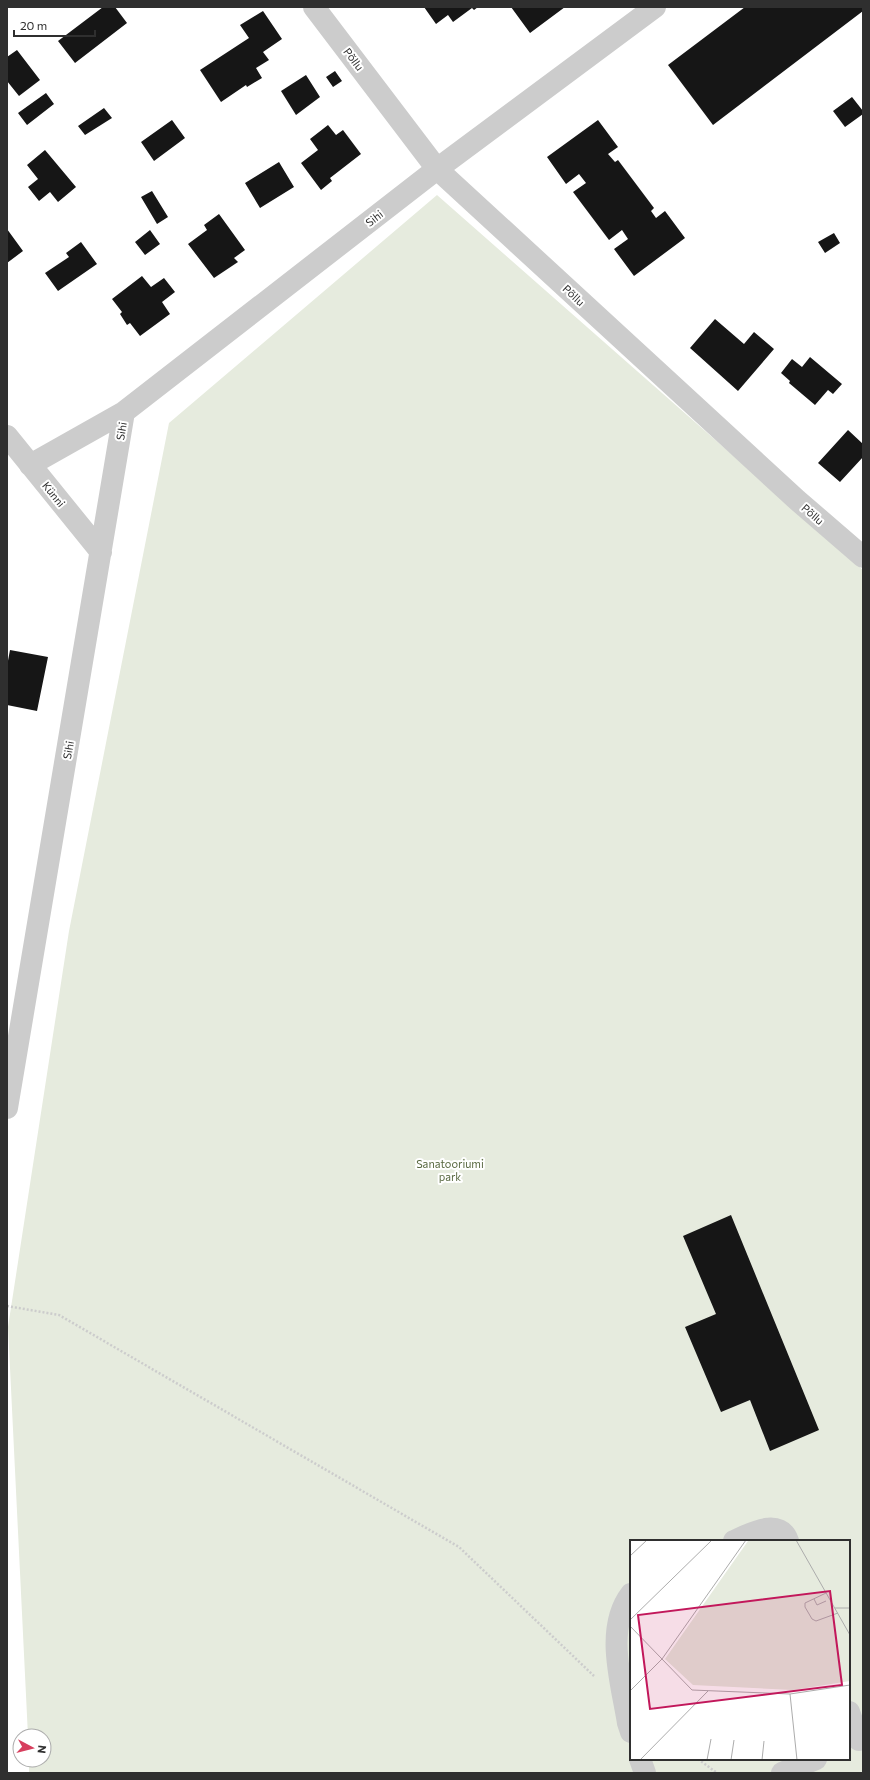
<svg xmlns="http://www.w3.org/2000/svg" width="870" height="1780" font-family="Commissioner,sans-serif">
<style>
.green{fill:#e6ebde;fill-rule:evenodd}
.building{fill:#161616}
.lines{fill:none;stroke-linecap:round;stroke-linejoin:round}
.path{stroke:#ccc;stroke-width:2.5;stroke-dasharray:2 2;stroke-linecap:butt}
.minor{stroke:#ccc;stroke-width:22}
.labels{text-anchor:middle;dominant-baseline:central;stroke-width:4;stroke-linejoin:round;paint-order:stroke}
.street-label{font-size:11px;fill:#2f2f2f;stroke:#fff}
.park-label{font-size:11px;fill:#57673f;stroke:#fff}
.inset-road{fill:none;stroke:#acacac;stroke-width:1}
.view{fill:#c2185b;fill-opacity:0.15;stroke:#c2185b;stroke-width:2}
.inset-edge{fill:none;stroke:#2f2f2f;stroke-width:2}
</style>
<rect width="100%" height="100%" fill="#fff"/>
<path class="green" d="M437,195L863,570V1773H29V1760H44V1736H28L8,1327L69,931L169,423ZM631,1541H849V1759H631Z"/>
<path class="building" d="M103,7H115L127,23L75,63L58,41Z
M424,7H478L474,10L472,8L453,22L448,15L436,24Z
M511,7H565L530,33Z
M745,7H863V11L713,125L668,65Z
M263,11L282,39L263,52L269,60L256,68L262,78L247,87L246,85L221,102L200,70L249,38L240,25Z
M17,50L40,80L19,96L7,81V57Z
M335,71L342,81L333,87L326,77Z
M306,75L320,97L296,115L281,91Z
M46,93L54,104L27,125L18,113Z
M852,97L863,111V114L845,127L833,111Z
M104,108L112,118L85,135L78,126Z
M172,120L185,138L154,161L141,142Z
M598,120L618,147L608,154L615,162L618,160L654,208L651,211L656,218L665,211L685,238L634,276L614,249L628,239L622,230L609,240L573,192L586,183L579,174L566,184L547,157Z
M328,125L336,135L343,130L361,154L330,178L332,181L321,190L301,163L318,150L310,139Z
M45,150L76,187L58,202L50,192L39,201L28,187L38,179L27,165Z
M279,162L294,187L260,208L245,183Z
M152,191L168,217L157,224L141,197Z
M219,214L245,250L234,258L238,262L214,278L188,244L207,230L204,225Z
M7,229L23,251L7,263Z
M150,230L160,244L145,255L135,242Z
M834,233L840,243L825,253L818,242Z
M81,242L97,264L58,291L45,273L69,257L66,253Z
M142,276L151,287L164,278L175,292L162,302L170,314L140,336L130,323L127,325L120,314L122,312L112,299Z
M715,319L744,344L754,332L774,349L738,391L690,348Z
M810,357L842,384L833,394L828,390L815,405L789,383L790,381L781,373L792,359L802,367Z
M848,430L863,444V457L840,482L818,463Z
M10,650L48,657L37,711L7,705V666Z
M731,1215L819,1430L770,1451L750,1400L721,1412L685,1327L716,1314L683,1236Z"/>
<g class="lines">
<path class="path" d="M7,1306L59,1315L459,1547L594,1676
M698,1759L717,1773"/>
<path class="minor" d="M314,7L437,169L797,500L863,557
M7,436L101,552
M30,465L124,412
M7,1108L124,412L437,169L655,7
M734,1541C749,1534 780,1517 788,1541
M631,1594C604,1629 622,1684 628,1723L631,1732
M849,1712L859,1740
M640,1759L645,1773
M782,1773L816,1759"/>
</g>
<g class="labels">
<g class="street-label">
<text transform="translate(354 59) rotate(53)">Põllu</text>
<text transform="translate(374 218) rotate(-38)">Sihi</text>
<text transform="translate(574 295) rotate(43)">Põllu</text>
<text transform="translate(121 431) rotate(-81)">Sihi</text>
<text transform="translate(54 494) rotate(51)">Künni</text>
<text transform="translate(813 514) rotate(41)">Põllu</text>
<text transform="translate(68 750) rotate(-80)">Sihi</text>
</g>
<g class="park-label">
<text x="450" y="1163">Sanatooriumi<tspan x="450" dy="13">park</tspan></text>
</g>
</g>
<g transform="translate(630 1540)">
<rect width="220" height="220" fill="#fff"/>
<path d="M220,0V141L163,150L63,145L35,119L118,1Z" fill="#e6ebde"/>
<path class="inset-road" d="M166,0L220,95M0,16L17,0M196,53L175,63V67L182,79L186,81L208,73M184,59L187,65L196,61M205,68H220M0,80L82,0M0,86L62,150L160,154L220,145M0,151L32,119L116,0M160,154L167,220M10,220L78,151M77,220L81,199M101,220L104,200M132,220L134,201"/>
<path class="view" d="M200,51L212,145L20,169L8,75Z"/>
<rect width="220" height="220" class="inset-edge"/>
</g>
<rect width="870" height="1780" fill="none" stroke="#2f2f2f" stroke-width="16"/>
<g transform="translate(32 1748) rotate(97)"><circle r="19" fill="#ffffff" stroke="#acacac"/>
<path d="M0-3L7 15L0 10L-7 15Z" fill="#d73f5e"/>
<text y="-6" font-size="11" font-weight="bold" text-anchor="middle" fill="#2f2f2f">N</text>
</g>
<path d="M14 30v6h81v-6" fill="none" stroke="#2f2f2f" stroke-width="2"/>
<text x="20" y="30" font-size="12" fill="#2f2f2f" stroke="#ffffff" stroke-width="3" paint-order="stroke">20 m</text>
</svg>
